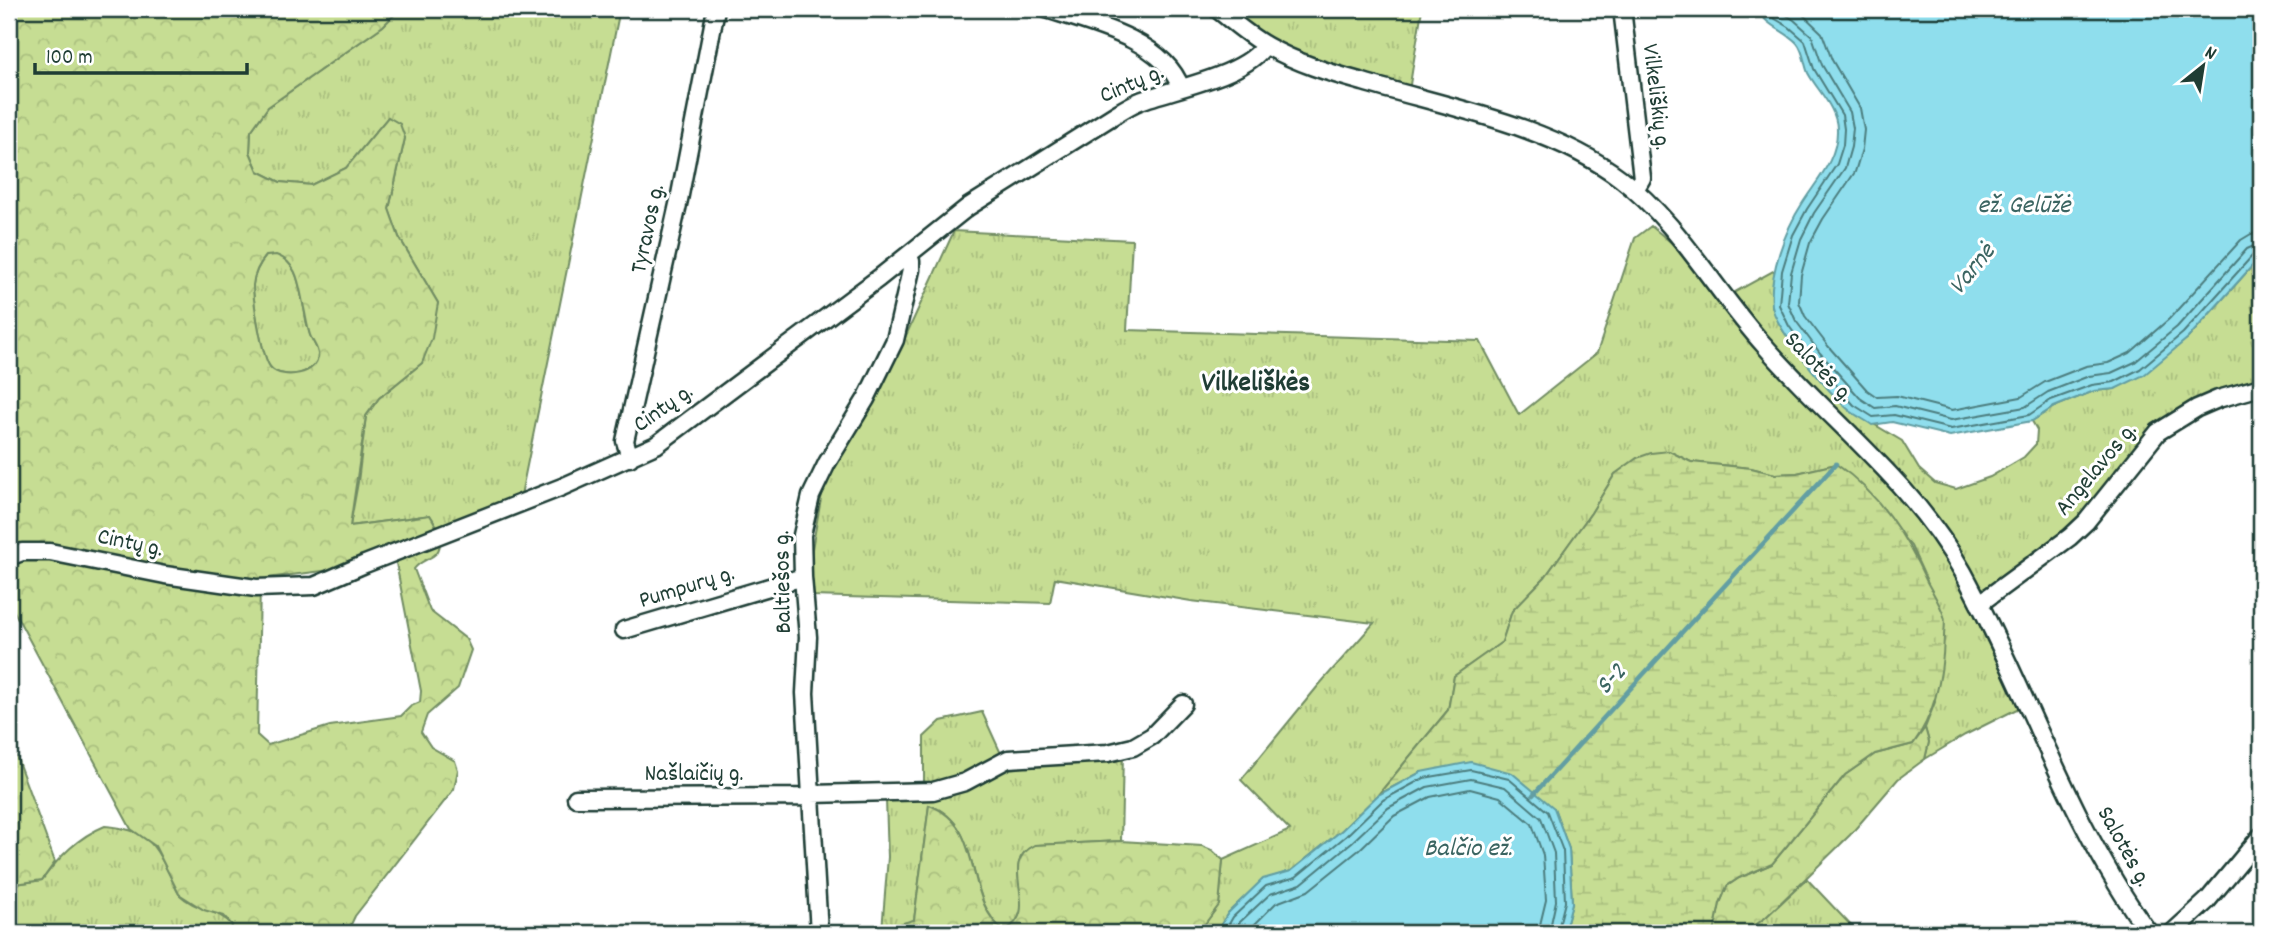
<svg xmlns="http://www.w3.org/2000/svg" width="2270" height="942" font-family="Dekko,sans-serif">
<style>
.grass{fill:url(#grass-tufts);stroke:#728d64;stroke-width:2}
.forest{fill:url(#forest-crowns);stroke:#728d64;stroke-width:2;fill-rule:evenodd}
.wetland{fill:url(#wetland-marsh);stroke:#728d64;stroke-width:2}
.water{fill:#8fdeed;stroke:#629ea3;stroke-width:2}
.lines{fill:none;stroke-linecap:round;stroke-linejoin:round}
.shore{stroke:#4c7d7e;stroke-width:2}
.stream{stroke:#629ea3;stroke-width:4.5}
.minor-casing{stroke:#1f3d34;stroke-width:21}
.minor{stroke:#fff;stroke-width:16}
.labels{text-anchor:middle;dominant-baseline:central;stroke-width:6;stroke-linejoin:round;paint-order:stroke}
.street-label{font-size:24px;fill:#1f3d34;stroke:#fff}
.water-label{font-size:26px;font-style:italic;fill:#3b6562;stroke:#fff}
.quarter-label{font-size:28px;font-weight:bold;fill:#1f3d34;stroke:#fff}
</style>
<defs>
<pattern id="grass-tufts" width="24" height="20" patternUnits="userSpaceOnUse" patternTransform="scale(1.75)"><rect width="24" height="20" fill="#c6dd93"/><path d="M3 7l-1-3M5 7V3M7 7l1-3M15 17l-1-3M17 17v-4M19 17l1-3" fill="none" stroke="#aabf7f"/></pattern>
<pattern id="forest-crowns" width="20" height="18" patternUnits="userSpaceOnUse" patternTransform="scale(1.75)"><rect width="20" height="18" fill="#c6dd93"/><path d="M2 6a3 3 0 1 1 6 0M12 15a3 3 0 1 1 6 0" fill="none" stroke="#aabf7f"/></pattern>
<pattern id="wetland-marsh" width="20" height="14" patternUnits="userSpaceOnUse" patternTransform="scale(1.75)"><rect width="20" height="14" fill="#c6dd93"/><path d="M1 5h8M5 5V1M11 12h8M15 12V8" fill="none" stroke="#aabf7f"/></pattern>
</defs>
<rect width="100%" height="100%" fill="#fff"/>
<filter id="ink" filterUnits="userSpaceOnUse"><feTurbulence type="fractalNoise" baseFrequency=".0143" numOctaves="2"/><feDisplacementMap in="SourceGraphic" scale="14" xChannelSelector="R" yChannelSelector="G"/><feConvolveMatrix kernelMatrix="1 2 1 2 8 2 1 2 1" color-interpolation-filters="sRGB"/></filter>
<g filter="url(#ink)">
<path class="grass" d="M400,9H620L520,500L437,526L430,515L350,526L358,482L366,416L379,398L422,363L438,303L399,237L389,209L405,138L388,117L346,168L311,185L280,182L258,171L250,152L251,131L268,107L383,26Z
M1226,9H1422L1409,91L1323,64L1273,44Z
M1651,226L1673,244L1717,302L1775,270L1772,306L1782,329L1807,363L1850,410L1902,441L1919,469L1935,483L1956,489L1990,477L2024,457L2036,444L2037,430L2032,421L2054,407L2094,391L2115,389L2188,338L2261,256V383L2169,414L2097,499L2058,538L1971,607L2019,708L1965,735L1925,759L1929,742L1925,728L1935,702L1927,581L1911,546L1836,464L1797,473L1775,474L1751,468L1691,462L1669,451L1615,474L1591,513L1545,577L1512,611L1502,642L1454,676L1448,710L1378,795L1342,830L1291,871L1263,880L1228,913L1216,933H1198L1219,905L1223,860L1290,830L1241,780L1318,686L1374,623L1191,601L1055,578L1050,603L812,596L808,571L823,488L903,342L954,231L1132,240L1127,330L1480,341L1519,415L1597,353L1635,238Z
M276,254C299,263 299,287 304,308C305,317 307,326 310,335C312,341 318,348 318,354C319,375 282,380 271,368C262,359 253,299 253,285C254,274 259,264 266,256Z
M982,712L1008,769L1123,754L1121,841L1035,845C994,864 1046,910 1004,931C963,899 985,825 929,805L914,920L882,930L888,857L886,800L924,795V737L941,721Z
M105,826C147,830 151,839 170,875C173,881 176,890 180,895C195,910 218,909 232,925L231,933H9V885L42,880C59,857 78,837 105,826Z
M1807,879L1858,933H1745L1766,917Z"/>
<path class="forest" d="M9,9H400L383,26L268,107L251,131L250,152L258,171L280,182L311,185L346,168L388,117L400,124L405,138L389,209L399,237L438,303L432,338L422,363L379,398L366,416L350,526L430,515C437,526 447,547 433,556C425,561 419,562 414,569L430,611L466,639L471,650L458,688L427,715L421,732L431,747L455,761L458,770L454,789L355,916L347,933H231L232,925L224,916L204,910L179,894L155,846L131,829L9,602ZM276,255C299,263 299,287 304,308C306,317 307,326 310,335C312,341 318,348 318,354C319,375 282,380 271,368C262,359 253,299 253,285C254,274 259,264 266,256ZM387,546L395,558L421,691L420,702L411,706L401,716L330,726L268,745L257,735L260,586L267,578L331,570Z
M1925,728L1929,742L1925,759L1898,779L1850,835L1766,917L1745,933H1714L1720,903L1727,886L1739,878L1772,864L1845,775L1875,754L1913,744Z
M9,737L55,862L42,880L9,885Z
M929,805C986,826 962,899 1004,931C1045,911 994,864 1035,845L1121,841L1202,846L1212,850L1223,860L1219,905L1198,933H866L914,920Z"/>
<path class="wetland" d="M1669,451L1691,462L1751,468L1775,474L1797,473L1836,464C1879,493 1906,536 1927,582C1933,593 1940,604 1944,616C1946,622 1944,630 1944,637C1943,675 1936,713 1913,744L1875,754L1845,775L1772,864L1739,878L1727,886L1720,903L1714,933H1627L1612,928L1586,933H1564L1572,903L1569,849L1554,808L1421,772L1378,795L1448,710L1454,676L1502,642L1512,611L1545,577L1591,513L1615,474L1637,458L1651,453Z"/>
<path class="water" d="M1758,9H2261V256L2188,338L2144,375L2115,389L2094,391L2054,407L2032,421L1950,436L1892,422L1872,425C1865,420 1857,416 1850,411C1831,395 1774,328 1772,305C1769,274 1785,230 1802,204C1817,180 1838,159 1837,129C1837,108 1817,90 1808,73C1804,64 1804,51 1797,43C1785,30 1765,26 1758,9Z
M1471,762L1512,773L1554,808L1569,849L1572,903L1564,933H1216L1228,913L1263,879L1291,871L1342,830L1378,795L1421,772Z"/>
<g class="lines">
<path class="shore" d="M1765,9L1772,17L1789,27L1805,41L1814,69L1842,115L1844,129L1843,145L1837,164L1807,209L1793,235L1782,271L1779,305L1789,326L1813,359L1854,405L1873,417L1894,415L1951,429L2029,415L2051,400L2092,385L2114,382L2140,369L2183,333L2253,255L2261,252
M1777,9L1794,20L1812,36L1822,65L1850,112L1853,128L1851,147L1845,168L1814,213L1801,239L1791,273L1788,303L1796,321L1820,353L1860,398L1875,408L1895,406L1951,420L2025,407L2048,392L2089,376L2111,373L2135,362L2177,327L2247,249L2261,243
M1797,9L1822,33L1832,60L1860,108L1864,130L1862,149L1855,172L1823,219L1810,243L1801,275L1799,302L1805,316L1828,346L1867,390L1877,397L1897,396L1952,410L2021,397L2045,382L2086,366L2108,363L2130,353L2169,319L2241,240L2251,234L2261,233
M1224,933L1233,917L1266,886L1296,877L1346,836L1383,800L1424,778L1471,770L1509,779L1548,812L1563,851L1565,902L1557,933
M1234,933L1240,922L1270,894L1301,884L1352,842L1388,808L1427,787L1471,779L1505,787L1541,818L1554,853L1556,901L1549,933
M1246,933L1276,903L1308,891L1359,850L1394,816L1430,797L1470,789L1500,797L1532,824L1543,855L1546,900L1538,933"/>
<path class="stream" d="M1533,795L1836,464"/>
<g class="minor-casing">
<path id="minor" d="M1046,9C1091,23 1164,40 1181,88
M1217,9C1233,22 1249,36 1267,46C1297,63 1330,73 1363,82C1447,107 1550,125 1620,178C1679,223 1715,291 1764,345C1831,422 1912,481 1963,572C2028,691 2069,823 2149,933
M1624,9L1623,17L1641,169L1642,178L1635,190
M630,458L625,441L679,200L716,9
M9,557L22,552H50L165,575L256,588L314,586L365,564L562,487L656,445L879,278L968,207L1116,114C1124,109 1132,104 1140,101C1174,88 1246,76 1265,45
M1979,604L2070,537L2086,522L2158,432L2197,408L2218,399L2261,387
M624,630L803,577
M811,794L933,791L965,782L1008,759L1108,753L1133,747L1152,736L1183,704
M576,798L811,797
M819,933L805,693L808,637L803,577L802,535L811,496L827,463L866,399L895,340L911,270V261L908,256
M2172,933L2207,901L2261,836"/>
</g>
<use href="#minor" class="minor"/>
</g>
</g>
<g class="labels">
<g class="street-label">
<text transform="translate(1132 85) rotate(-23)">Cintų g.</text>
<text transform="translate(1655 97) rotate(83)">Vilkeliškių g.</text>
<text transform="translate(649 229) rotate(-78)">Tyravos g.</text>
<text transform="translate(1818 368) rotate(46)">Salotės g.</text>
<text transform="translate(664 409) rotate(-35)">Cintų g.</text>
<text transform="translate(2097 470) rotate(-50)">Angelavos g.</text>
<text transform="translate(130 544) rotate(12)">Cintų g.</text>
<text transform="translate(784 582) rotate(-91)">Baltiešos g.</text>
<text transform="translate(687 588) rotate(-17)">Pumpurų g.</text>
<text x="694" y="775">Našlaičių g.</text>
<text transform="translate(2123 847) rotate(61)">Salotės g.</text>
</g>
<g class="water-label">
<text x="2024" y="206">ež. Gelūžė</text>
<text transform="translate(1973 270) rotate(-51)">Varnė</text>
<text transform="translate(1612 680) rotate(-47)">S-2</text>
<text x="1468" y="849">Balčio ež.</text>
</g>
<g class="quarter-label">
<text x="1256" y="385">Vilkeliškės</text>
</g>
</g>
<rect width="2270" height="942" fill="none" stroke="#fff" stroke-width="35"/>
<rect x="18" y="18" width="2235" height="907" fill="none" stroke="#1f3d34" stroke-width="2.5" filter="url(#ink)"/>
<g transform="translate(2203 66) rotate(30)" stroke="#ffffff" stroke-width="5" paint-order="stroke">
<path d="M0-5L12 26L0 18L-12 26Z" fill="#1f3d34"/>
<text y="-10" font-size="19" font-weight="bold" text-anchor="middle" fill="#1f3d34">N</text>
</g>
<path d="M35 63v10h212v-10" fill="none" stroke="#1f3d34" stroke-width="3.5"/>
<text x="46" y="63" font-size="21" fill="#1f3d34" stroke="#ffffff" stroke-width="5" paint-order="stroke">100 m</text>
</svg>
